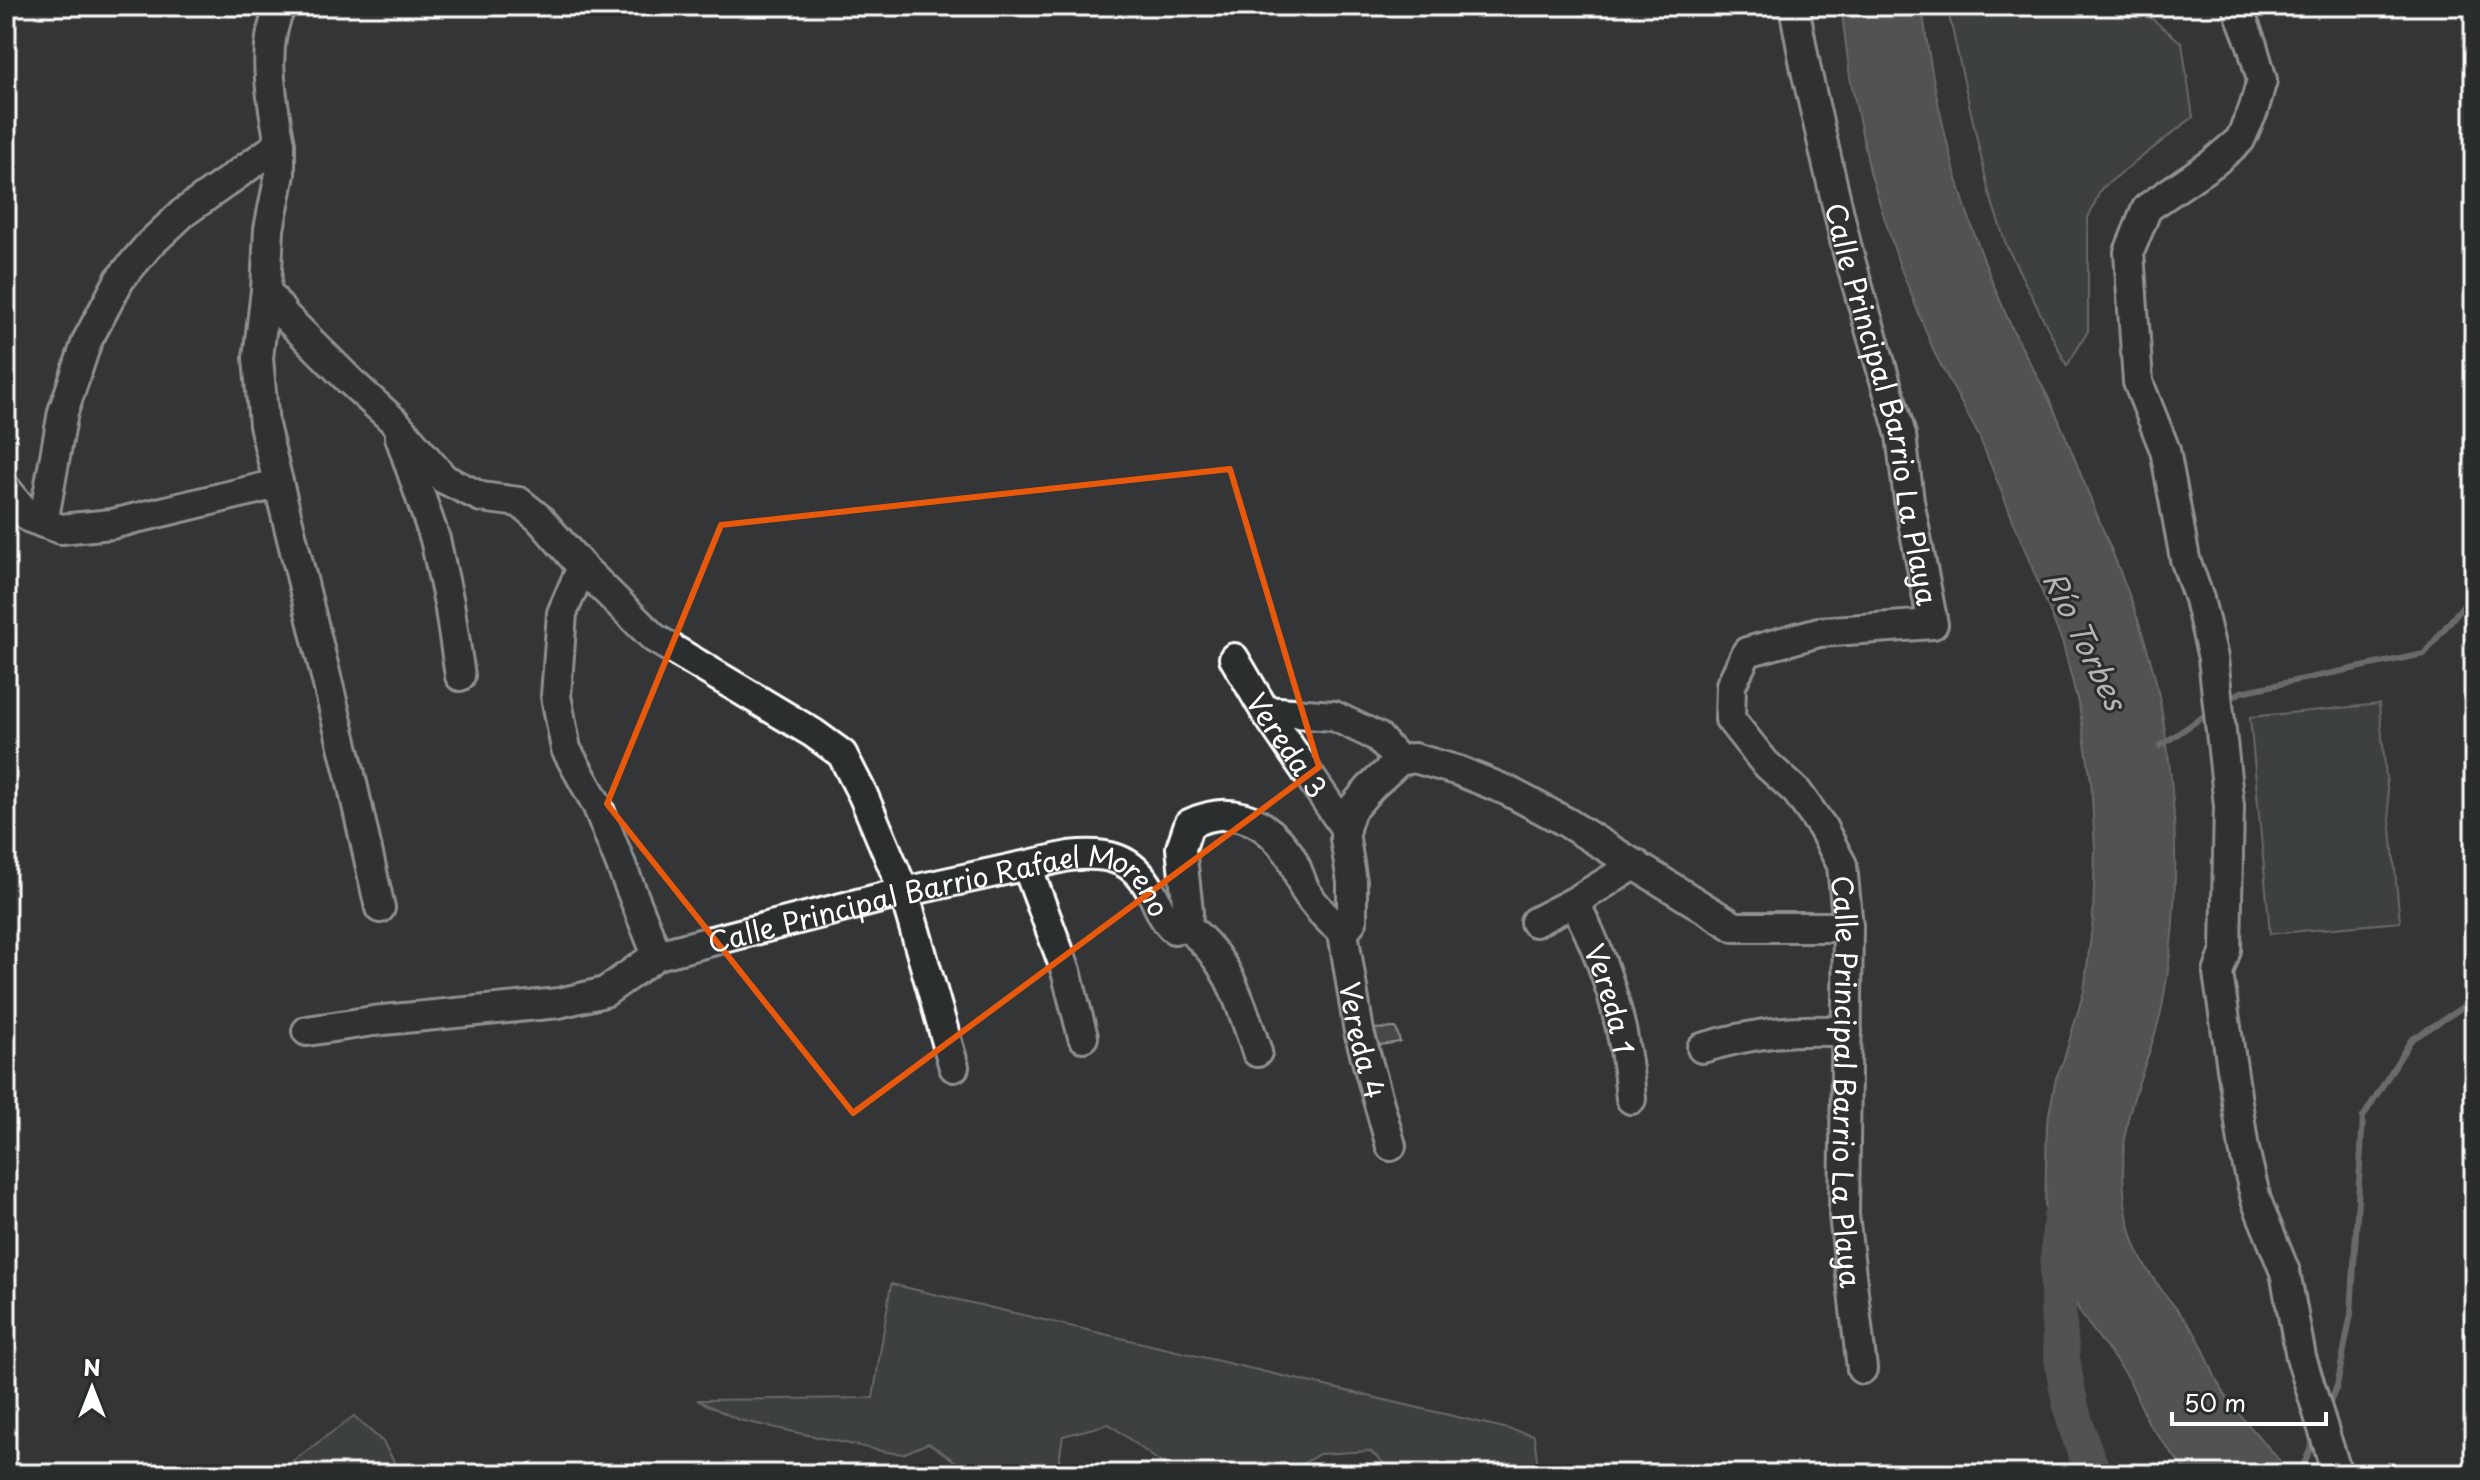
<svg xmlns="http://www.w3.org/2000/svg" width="2480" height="1480" font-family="'Playpen Sans',sans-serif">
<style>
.green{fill:#4c4f50;stroke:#a6a7a8;stroke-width:2}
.water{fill:#737576;stroke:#abacad;stroke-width:2}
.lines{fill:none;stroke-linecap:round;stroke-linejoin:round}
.stream{stroke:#abacad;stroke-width:6}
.river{stroke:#737576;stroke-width:36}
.building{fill:#5f6162;stroke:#fff;stroke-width:2}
.minor-casing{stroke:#fff;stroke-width:34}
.minor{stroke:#2a2d2e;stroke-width:28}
.marked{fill:none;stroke:#e8590c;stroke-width:6;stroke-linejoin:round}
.labels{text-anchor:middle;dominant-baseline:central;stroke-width:6;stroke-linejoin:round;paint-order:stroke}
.street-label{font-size:28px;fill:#fff;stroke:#2a2d2e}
.water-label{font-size:30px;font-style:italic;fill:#b2b3b4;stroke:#2a2d2e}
</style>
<rect width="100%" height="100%" fill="#333536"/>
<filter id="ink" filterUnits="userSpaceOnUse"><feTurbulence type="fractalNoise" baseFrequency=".0125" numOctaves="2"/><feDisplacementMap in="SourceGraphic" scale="16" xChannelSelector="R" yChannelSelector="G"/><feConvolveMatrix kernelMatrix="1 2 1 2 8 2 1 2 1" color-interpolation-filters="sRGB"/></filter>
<g filter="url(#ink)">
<path class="green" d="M1947,6H2136L2182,43L2193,117L2101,189L2088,218V331L2067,366L2007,247L1989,193Z
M2379,704L2400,922L2270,934L2250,717Z
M891,1284L1534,1435L1539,1474H1384L1386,1465L1370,1451L1319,1454L1286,1474H1176L1109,1424L1063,1436L1059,1461L1062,1474H977C961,1468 944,1452 928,1443L903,1454L886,1452L739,1420L697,1400L873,1398Z
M354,1416L383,1442L401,1474H275Z"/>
<path class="water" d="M1841,6H1922C1935,114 1963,217 2007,317C2019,345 2036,372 2050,401C2067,436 2080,474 2095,510C2120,571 2146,631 2159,696C2178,796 2181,902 2163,1002C2156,1039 2141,1072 2131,1107C2120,1142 2121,1198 2131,1232C2141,1272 2171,1299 2194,1332C2206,1349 2210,1370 2221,1388C2239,1419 2269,1445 2290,1474H2188L2149,1424L2128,1377L2081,1314L2060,1274L2053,1252L2045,1206L2047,1124L2056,1078L2064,1059L2084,991L2093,919L2095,850L2091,780L2080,711L2063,644L1979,436L1935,354L1899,264L1870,172L1850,77Z"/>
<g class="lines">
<path class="stream" d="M2226,702L2241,692L2424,654L2474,592
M2160,746L2210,712
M2327,1409L2337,1386L2351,1314L2363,1117L2411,1040L2474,1000
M2300,1474L2315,1437"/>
<path class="river" d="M2061,1218C2053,1304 2058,1395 2094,1474"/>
</g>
<path class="building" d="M1396,1028L1400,1042L1373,1046L1370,1029Z"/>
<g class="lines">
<g class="minor-casing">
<g id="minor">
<path id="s1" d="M1794,6L1806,70L1848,253L1901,435L1909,501L1933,624L1819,632L1747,652L1731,685L1730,719L1765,763L1797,792L1822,827L1842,865L1848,927L1844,1215L1862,1369"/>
<path d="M2237,6L2252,45L2262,80L2253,111L2240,140L2213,163L2147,208L2129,252L2138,382L2165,450L2185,559L2199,599L2213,658L2229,806L2226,950L2218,973L2244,1149L2256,1200L2285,1272L2301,1357L2337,1474"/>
<path d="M280,144V174L269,229L266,290L286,317L351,382L395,422L444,479L481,497L519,502L539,518L582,567L654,638L813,733L842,754L863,795L904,892L954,1067"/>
<path d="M266,290L258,358L264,425L350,774L380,908"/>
<path d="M400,437L435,539L449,603L460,676"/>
<path d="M6,489L30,518L61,529L112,524L278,484"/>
<path d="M43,523L63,412L87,341L120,279L149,245L183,213L280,144C272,99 260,48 281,6"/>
<path d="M582,567L562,613L556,696L566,749L597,805L657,955"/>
<path id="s2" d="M1234,658L1265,711L1345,828"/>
<path d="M1265,711L1334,716L1378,737L1399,761"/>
<path d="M1027,866L1066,971L1083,1037"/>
<path id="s3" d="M1574,902C1607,963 1626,1030 1631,1099"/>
<path d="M1535,922L1574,902L1636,864"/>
<path d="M1187,927C1229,959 1241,1004 1257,1052"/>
<path id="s4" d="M1343,932L1359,1032L1391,1146"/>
<path id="s5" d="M307,1031L373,1021L559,1003L605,992L657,955L904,892L1069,856C1105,852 1132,856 1151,891C1159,905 1162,919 1174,929L1187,927L1188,911L1181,848L1189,824C1228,805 1261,816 1287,851C1296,862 1299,878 1305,890C1315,907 1328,920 1343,932L1352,921V882L1345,839V828L1351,810L1371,787L1399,761L1414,758L1459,771L1508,791L1566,822L1735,927H1848"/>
<path d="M1702,1048C1753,1033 1794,1028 1847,1032"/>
</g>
</g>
<use href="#minor" class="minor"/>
</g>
</g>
<path d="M0 0H2480V1480H0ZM1230,469L1319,767L853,1113L607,804L721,525Z" fill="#333536" fill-opacity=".55" fill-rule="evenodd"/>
<path class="marked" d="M1230,469L1319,767L853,1113L607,804L721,525Z"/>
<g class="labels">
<g class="street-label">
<text stroke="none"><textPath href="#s1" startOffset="408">Calle Principal Barrio La Playa</textPath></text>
<text stroke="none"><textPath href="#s2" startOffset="102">Vereda 3</textPath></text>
<text stroke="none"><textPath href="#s5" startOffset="664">Calle Principal Barrio Rafael Moreno</textPath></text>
<text stroke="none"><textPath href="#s3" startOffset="104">Vereda 1</textPath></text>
<text stroke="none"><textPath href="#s4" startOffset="110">Vereda 4</textPath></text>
<text stroke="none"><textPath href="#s1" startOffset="1296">Calle Principal Barrio La Playa</textPath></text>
</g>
<g class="water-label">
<text transform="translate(2086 640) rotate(64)">Río Torbes</text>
</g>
</g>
<rect width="2480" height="1480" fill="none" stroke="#2a2d2e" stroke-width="32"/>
<rect x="16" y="16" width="2448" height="1448" fill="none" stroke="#fff" stroke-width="3" filter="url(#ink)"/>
<g transform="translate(92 1388)" stroke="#2a2d2e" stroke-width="6" paint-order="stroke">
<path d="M0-6L14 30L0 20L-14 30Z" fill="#ffffff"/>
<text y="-12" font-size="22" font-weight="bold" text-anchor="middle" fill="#ffffff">N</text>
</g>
<path d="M2172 1412v12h154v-12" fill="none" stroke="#ffffff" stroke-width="4"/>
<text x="2184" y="1412" font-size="24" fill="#ffffff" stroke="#2a2d2e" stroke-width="6" paint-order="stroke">50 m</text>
</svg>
